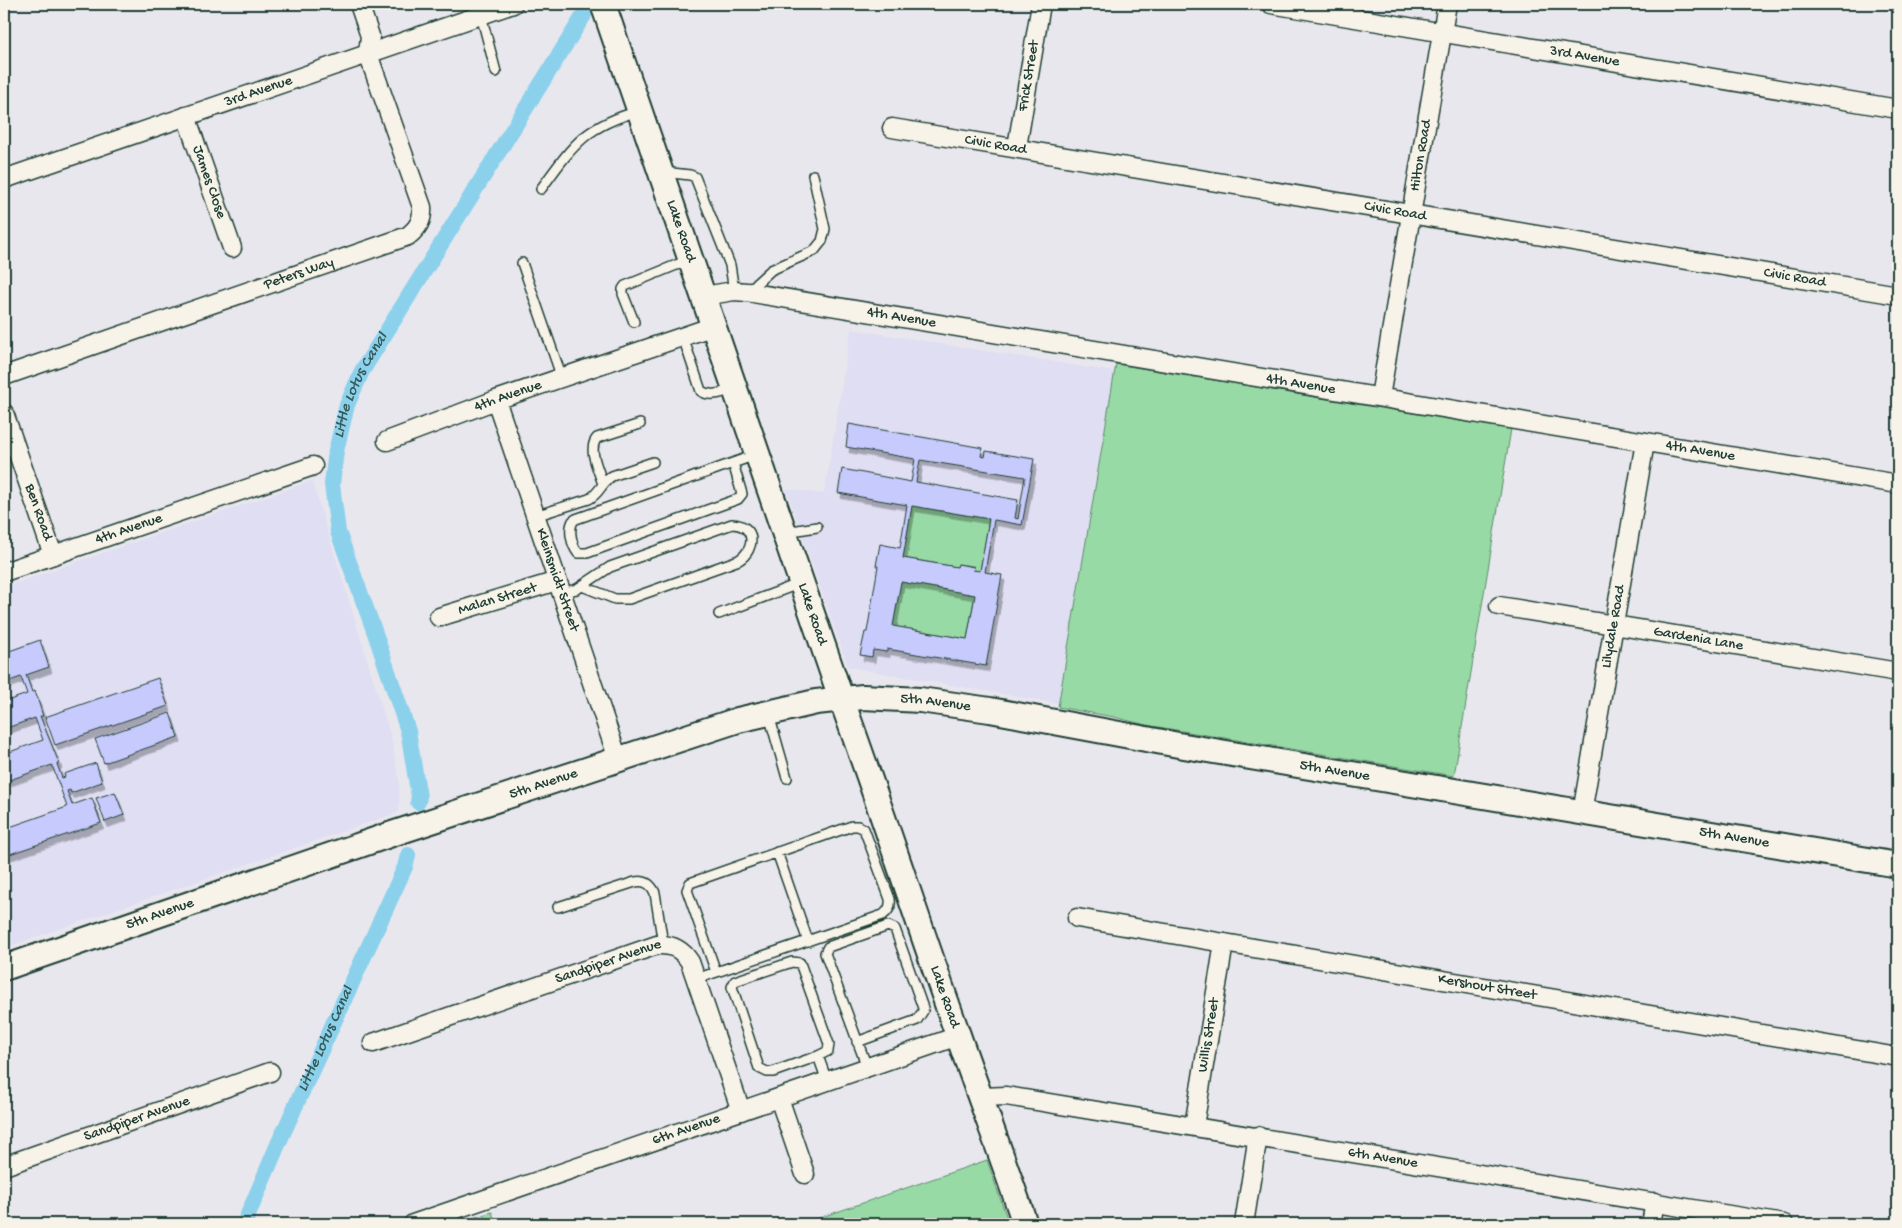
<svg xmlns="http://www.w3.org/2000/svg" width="1902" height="1228" font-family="'Gochi Hand',sans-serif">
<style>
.built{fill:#dfdef2}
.green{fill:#98daa5;stroke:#5c8c6c}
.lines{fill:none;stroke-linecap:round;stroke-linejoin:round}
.canal{stroke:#8bd1ec;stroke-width:16}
.building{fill:#c7cafc;stroke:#1f3d34;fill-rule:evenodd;filter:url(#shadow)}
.lane-casing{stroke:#1f3d34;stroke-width:12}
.street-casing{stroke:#1f3d34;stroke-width:21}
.secondary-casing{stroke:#1f3d34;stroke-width:28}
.lane{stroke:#f7f3e8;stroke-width:9}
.street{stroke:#f7f3e8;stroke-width:18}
.secondary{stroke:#f7f3e8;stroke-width:24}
.labels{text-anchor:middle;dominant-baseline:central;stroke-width:4;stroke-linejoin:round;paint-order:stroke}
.street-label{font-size:15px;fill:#1f3d34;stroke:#f7f3e8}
.water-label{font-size:16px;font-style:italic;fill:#355b59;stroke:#f7f3e8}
</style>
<defs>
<filter id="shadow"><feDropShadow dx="3" dy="5.5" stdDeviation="0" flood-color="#0004"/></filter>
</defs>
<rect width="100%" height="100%" fill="#e9e7ee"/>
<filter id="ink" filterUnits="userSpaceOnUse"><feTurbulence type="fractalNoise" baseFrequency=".02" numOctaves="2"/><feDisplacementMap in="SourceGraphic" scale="10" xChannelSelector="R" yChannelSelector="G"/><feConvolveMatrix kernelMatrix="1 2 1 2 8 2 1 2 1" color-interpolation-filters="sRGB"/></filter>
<g filter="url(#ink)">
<path class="built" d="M851,329L1115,372L1059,704L848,667L786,489L824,494Z
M312,481L391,737L399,780V812L4,948V587Z"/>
<path class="green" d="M1116,364L1511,429L1454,776L1146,725L1114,717L1058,707Z
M912,506L989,519L980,571L973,570L974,566L958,564L957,567L903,558Z
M901,582L975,595L967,639L893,626Z
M987,1160L1009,1224H802Z
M492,1212L496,1224H454Z"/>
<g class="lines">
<g class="canal">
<path id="s1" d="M418,802L419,797L408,731L375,633L338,532L332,484L336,451L347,405L362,371L584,15"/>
<path id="s2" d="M244,1224L279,1142L405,867L408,855"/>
</g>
</g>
<path class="building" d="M849,424L983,448L981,456L985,457L986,451L1034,459L1022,525L994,520L985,572L1002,575L986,666L887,649V652L873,650L872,657L860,655L865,632H867L878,566H876L880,544L900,548L907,505L838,493L842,469L911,482L915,459L846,447ZM920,460L1025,477L1018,519L1015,518L1018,500L916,482ZM912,506L989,519L980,571L973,570L974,567L958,564L957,567L903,558ZM901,582L975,595L967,639L893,626Z
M40,640L49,667L26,675L32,692L35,691L43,716H40L59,763L57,764L62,778L65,777L64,774L96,763L102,782L71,793L70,790L67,791L72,805L92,798L101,823L4,856V829L67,807L52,765L4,782V754L43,740L35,718L4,729V702L27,694L21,677L4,683V653Z
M158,678L168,706L55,745L45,717Z
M170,713L178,737L104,763L95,739Z
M115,792L124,815L105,822L96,798Z"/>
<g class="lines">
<g class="lane-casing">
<path id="lane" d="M481,15L496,72
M663,172L690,175L695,177L730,265L734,291
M541,189C573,145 585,126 639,111
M522,263L562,378
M747,292L771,270L814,251L822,241L825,229L813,175
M634,322L623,294V289L625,286L691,259
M683,337L701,391C711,398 724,392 735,388
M733,463L742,494L738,499L587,553H578C572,546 568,530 573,521L576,519L733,463L758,454
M603,484C599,471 587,449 597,438L640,424
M535,516L589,499C599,494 602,482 612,476L653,462
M785,532L817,527
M561,593L577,589L610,567L732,524C756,525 756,549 739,560L629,599H615L582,586
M719,614L801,583
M769,715L787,778
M777,852L808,941
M558,907L635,882C645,880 651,884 655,893L663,944
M696,979L883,915C889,911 891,906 890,899L864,829L858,826H852L690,883L687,890L716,972
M857,1042L917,1020L923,1011V1008L895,929L888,926L828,947L825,953L826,956L867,1067
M818,1056L828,1051L829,1044L800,963L792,962L735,981L732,987L759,1068L767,1072H773L818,1056L827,1081"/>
</g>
<g class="street-casing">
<g id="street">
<path id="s3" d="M1271,4L1898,109"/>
<path id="s4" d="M186,116L232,248"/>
<path id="s5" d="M892,128L1898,295"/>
<path id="s6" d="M1017,147L1041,4"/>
<path id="s7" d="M4,179L513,4"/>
<path id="s8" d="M704,296L734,291L747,292L1898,484"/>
<path id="s9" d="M4,376L408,236C418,228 423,220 422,207L368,54L370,36L359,4"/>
<path id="s10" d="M1380,397L1447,4"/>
<path id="s11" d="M496,400L618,759"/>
<path id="s12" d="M4,413L53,555"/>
<path id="s13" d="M387,441L496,400L714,326"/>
<path id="s14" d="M4,572L313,466"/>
<path id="s15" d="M1499,606L1898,672"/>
<path id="s16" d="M439,617L557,581"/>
<path id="s17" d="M1582,813L1645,442"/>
<path id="s18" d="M1077,918L1898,1057"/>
<path id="s19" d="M373,1043L657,945C672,944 682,949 690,962L741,1111"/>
<path id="s20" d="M982,1097L1006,1096L1784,1224"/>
<path d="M779,1098L805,1174"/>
<path id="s21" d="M1194,1126L1224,943"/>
<path id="s22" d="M4,1166L270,1072"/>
<path id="s23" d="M413,1224L958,1036"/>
<path d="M1244,1224L1258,1136"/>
<path d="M1651,1224L1655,1202"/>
</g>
</g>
<g class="secondary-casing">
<g id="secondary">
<path id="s24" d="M603,4L841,698C882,810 918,923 958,1035C980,1098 1004,1161 1025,1224"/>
<path id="s25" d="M4,968L392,834L738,720L816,702L863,697L920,700L990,710L1184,746L1898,865"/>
</g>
</g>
<use href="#lane" class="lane"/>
<use href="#street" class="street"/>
<use href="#secondary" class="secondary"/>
</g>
</g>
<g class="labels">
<g class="street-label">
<text stroke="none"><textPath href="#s3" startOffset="318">3rd Avenue</textPath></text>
<text stroke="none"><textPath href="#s6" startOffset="72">Frick Street</textPath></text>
<text stroke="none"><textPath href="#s7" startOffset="269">3rd Avenue</textPath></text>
<text stroke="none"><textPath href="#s5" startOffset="105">Civic Road</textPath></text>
<text stroke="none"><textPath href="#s10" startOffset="245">Hilton Road</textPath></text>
<text stroke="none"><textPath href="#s4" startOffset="70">James Close</textPath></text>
<text stroke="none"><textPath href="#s5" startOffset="510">Civic Road</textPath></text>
<text stroke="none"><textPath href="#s24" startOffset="240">Lake Road</textPath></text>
<text stroke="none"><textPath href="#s9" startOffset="312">Peters Way</textPath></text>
<text stroke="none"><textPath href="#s5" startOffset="915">Civic Road</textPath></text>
<text stroke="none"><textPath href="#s8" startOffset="200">4th Avenue</textPath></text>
<text stroke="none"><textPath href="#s8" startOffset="605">4th Avenue</textPath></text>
<text stroke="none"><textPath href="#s13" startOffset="129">4th Avenue</textPath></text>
<text stroke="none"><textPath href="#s8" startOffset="1010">4th Avenue</textPath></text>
<text stroke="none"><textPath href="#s12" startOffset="105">Ben Road</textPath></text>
<text stroke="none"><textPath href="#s14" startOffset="132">4th Avenue</textPath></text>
<text stroke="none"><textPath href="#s11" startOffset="190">Kleinsmidt Street</textPath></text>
<text stroke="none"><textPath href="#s16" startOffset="61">Malan Street</textPath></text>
<text stroke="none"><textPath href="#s24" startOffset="645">Lake Road</textPath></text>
<text stroke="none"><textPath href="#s17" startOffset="189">Lilydale Road</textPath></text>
<text stroke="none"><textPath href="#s15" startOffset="202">Gardenia Lane</textPath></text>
<text stroke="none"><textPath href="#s25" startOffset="975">5th Avenue</textPath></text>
<text stroke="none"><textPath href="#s25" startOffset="1380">5th Avenue</textPath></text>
<text stroke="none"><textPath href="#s25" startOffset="570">5th Avenue</textPath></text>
<text stroke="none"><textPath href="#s25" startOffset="1785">5th Avenue</textPath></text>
<text stroke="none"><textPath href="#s25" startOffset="165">5th Avenue</textPath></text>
<text stroke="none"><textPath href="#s19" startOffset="249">Sandpiper Avenue</textPath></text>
<text stroke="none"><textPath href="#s18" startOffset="416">Kershout Street</textPath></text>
<text stroke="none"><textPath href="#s24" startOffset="1050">Lake Road</textPath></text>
<text stroke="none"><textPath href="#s21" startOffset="92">Willis Street</textPath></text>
<text stroke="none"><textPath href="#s22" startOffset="141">Sandpiper Avenue</textPath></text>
<text stroke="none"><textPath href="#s23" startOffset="289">6th Avenue</textPath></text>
<text stroke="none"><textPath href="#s20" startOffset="406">6th Avenue</textPath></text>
</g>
<g class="water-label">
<text stroke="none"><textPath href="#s1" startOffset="435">Little Lotus Canal</textPath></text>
<text stroke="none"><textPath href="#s2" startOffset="202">Little Lotus Canal</textPath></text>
</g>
</g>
<rect width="1902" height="1228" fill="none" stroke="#f7f3e8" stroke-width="20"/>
<rect x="10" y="10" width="1882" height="1208" fill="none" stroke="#1f3d34" stroke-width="2" filter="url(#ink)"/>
</svg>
